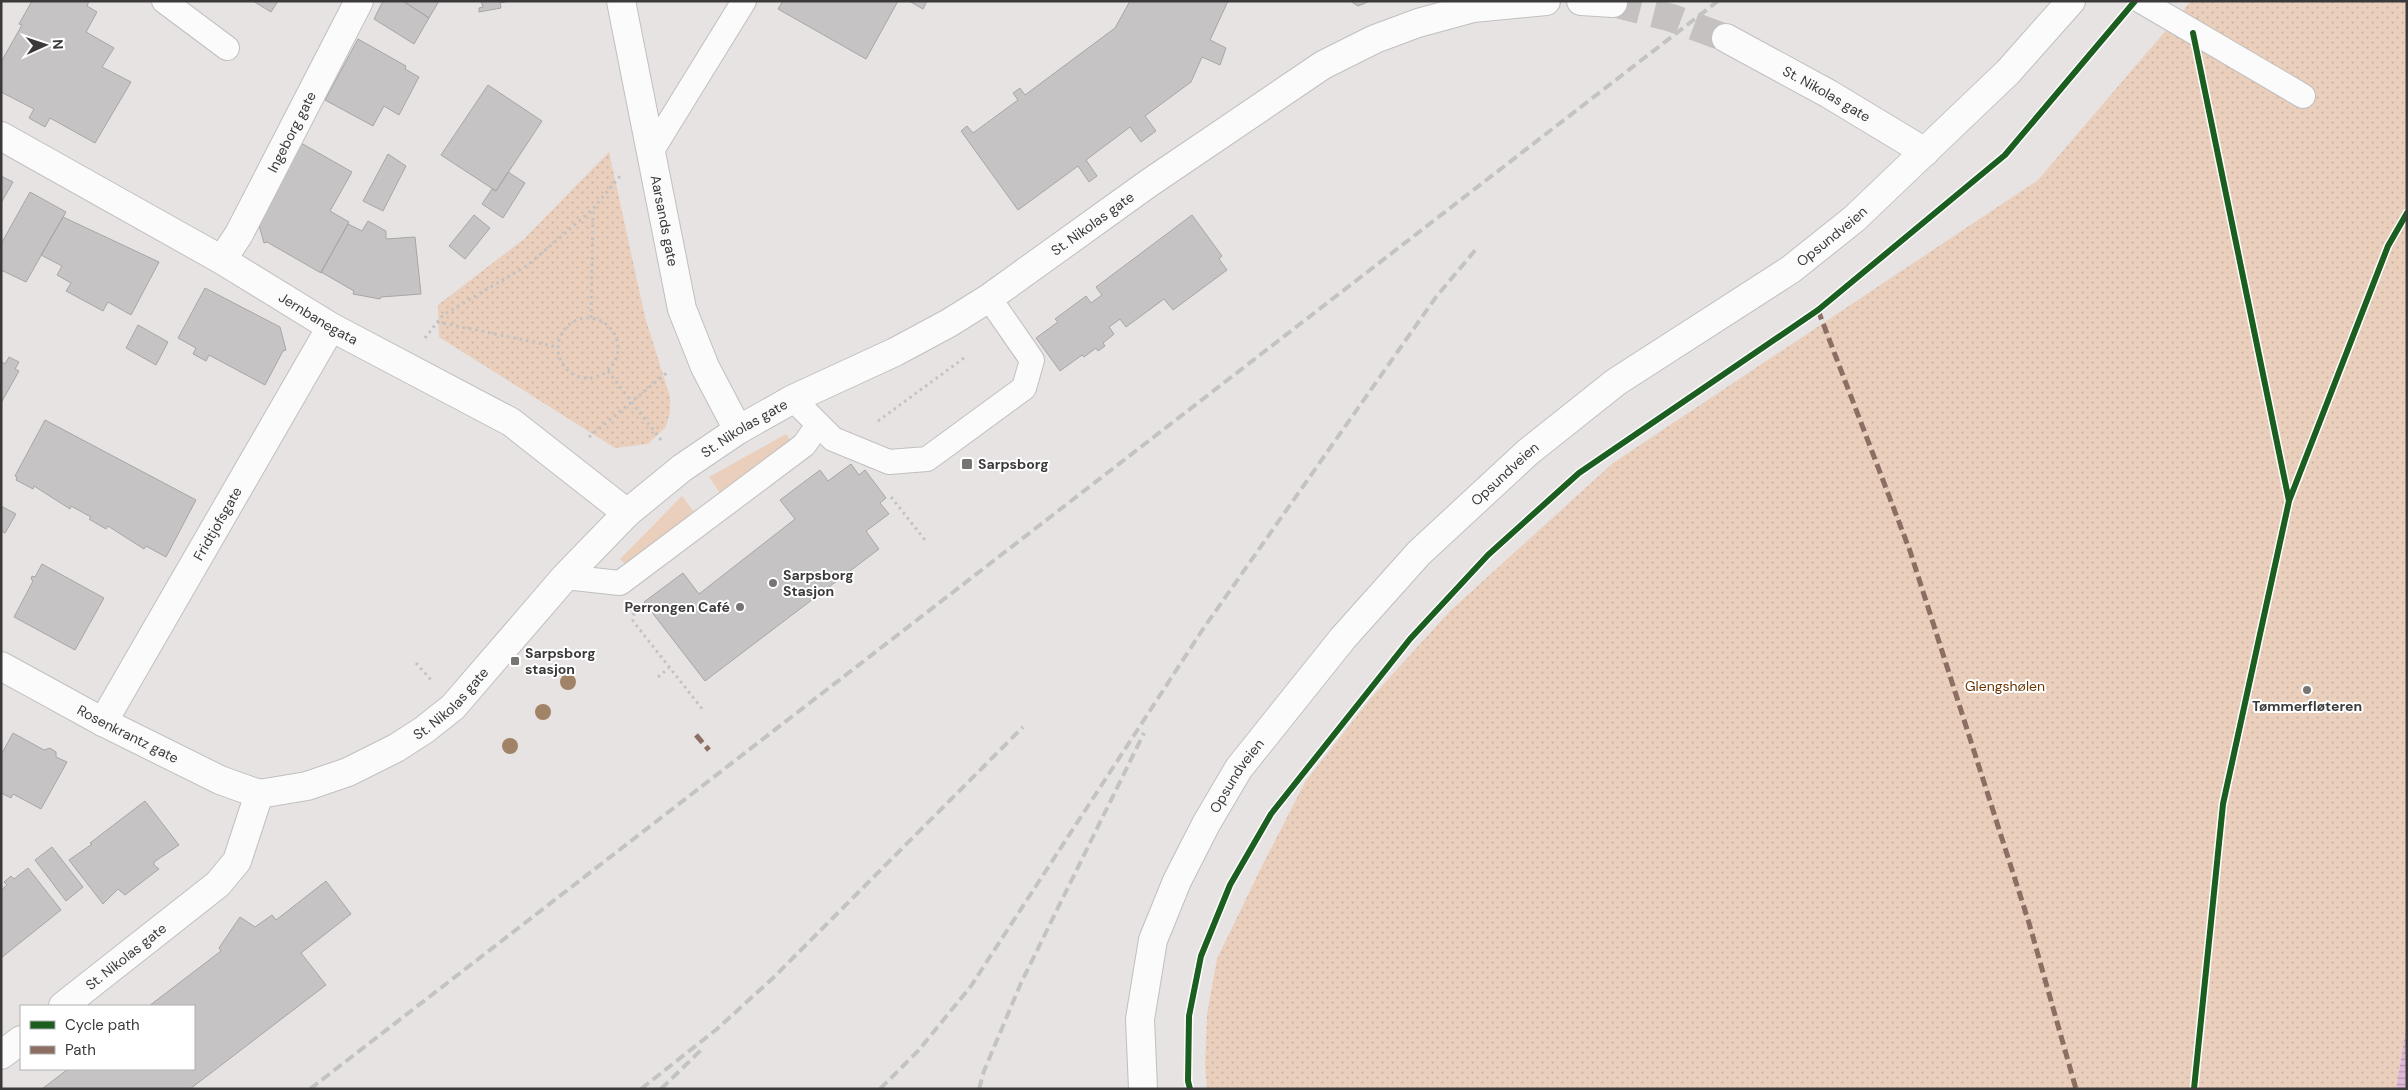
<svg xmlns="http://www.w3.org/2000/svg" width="2408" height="1090" font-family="'DM Sans',sans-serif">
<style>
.grass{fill:#eacfbd}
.park{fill:url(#park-dots)}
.water{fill:url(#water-rules)}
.building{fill:#c5c3c3;stroke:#a8a5a5}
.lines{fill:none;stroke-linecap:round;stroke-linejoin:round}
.tertiary-tunnel{stroke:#c5c1c1;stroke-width:28;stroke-dasharray:28 14;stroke-linecap:butt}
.service-casing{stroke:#c1bfbf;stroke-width:26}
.minor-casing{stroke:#c1bfbf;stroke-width:30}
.tertiary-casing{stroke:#c1bfbf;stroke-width:30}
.path{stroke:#c3c2c2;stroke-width:3;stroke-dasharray:2.5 4;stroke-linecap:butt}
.service{stroke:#fbfbfb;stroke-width:24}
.minor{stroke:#fbfbfb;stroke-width:28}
.tertiary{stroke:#fbfbfb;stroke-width:28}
.rail{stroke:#c4c3c3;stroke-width:4;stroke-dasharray:10 5;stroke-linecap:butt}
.quiet{stroke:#8d6e63;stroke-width:5;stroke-dasharray:10 5;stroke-linecap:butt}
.cycleway-casing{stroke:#fff;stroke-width:9}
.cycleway{stroke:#1b5e20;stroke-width:6}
.tree{fill:#a18367}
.poi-dot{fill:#777474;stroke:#fff;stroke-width:2}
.labels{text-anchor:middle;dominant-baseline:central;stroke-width:4;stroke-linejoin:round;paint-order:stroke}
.street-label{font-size:14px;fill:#3b3939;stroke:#fff}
.poi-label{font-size:14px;font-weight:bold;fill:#3b3939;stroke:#fff;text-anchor:start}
.park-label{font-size:14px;fill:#683401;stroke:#fff}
</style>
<defs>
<pattern id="park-dots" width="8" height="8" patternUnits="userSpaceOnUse" patternTransform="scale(1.25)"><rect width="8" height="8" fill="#eacfbd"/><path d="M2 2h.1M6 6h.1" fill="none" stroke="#cab2a3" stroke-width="1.8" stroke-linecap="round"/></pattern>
<pattern id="water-rules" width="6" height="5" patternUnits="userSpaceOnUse" patternTransform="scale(1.25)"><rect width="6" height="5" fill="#e1b9d8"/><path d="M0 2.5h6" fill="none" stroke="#b897b0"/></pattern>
</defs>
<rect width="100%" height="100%" fill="#e7e3e3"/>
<path class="grass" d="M786,434L790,440L720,493L709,477Z
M682,496L694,512L625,564L620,559Z"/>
<path class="park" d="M2191,1H2407V1023L2396,1089H1207L1205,1065L1207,1014L1217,959L1258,874L1305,782L1370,699L1450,611L1613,463L2038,180Z
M609,152L645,317L670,397V412L666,427L648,444L615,448L439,337L438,305L524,239Z"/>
<path class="water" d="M2407,1023V1089H2396Z"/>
<path class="building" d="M32,1H89L87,6L97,12L86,32L114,48L102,67L131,82L95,143L50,118L45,127L29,118L34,109L1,92V62L22,25L19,24Z
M253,1H278L271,12Z
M383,1H403L429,18L414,44L374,19Z
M403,1H439L429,18Z
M481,1H509L500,3L501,8L479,12V8L483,7Z
M783,1H898L866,59L778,9Z
M909,1H927L923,9Z
M1130,1H1228L1210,40L1226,48L1220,65L1202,57L1191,82L1145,116L1156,131L1141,142L1130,127L1086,160L1097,176L1089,182L1078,166L1018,210L961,131L967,126L973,133L1018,100L1013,93L1020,88L1025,95L1115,28Z
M1350,1H1370L1358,6Z
M358,39L406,66L405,69L419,77L399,115L384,106L373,126L325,100Z
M488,85L542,121L496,191L441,155Z
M301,143L352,172L330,211L349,222L321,273L267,242L264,243L257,218Z
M388,154L406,166L383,211L363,201Z
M508,172L525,183L503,218L482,204L492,189L496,191Z
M1,176L13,182L1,203Z
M30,192L66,212L26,282L1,270V244Z
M474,215L490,228L465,259L449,246Z
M1192,215L1222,256L1219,259L1227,270L1173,310L1164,299L1126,327L1120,319L1109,327L1114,334L1103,343L1105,346L1098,351L1096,348L1084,357L1082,355L1060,371L1036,338L1058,322L1055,319L1086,296L1091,303L1102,295L1096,287Z
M63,217L159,262L131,315L108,302L103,311L66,291L71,283L57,275L62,266L41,255Z
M368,221L386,231V239L415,237L421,294L381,297L380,299L353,294L354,291L321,272L348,224L362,231Z
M205,288L280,327L286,350L283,351L265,385L209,355L206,361L193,354L196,348L178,338Z
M138,325L168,342L156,365L126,348Z
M9,357L19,362L15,369L19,371L1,403V361L5,364Z
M45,420L196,500L166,557L146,546L144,549L108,526L106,529L89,519L91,517L71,506L70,509L34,486L33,489L16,480L17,477L15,476Z
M851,464L859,475L865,470L886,498L880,503L889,514L866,531L879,549L705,681L644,602L683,573L699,594L795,519L780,500L820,470L828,481Z
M1,506L16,514L5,533L1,531Z
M42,564L104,598L75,650L14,617L33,581L31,579L32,576L35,577Z
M13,733L44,750L50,748L56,752V757L67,762L41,809L13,794L11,798L1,793V755Z
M145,801L179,845L154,862V865L159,869L125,895L118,889L103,904L69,860L92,844L90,843Z
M52,847L83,887L66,901L35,860Z
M28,868L61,910L1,958V890L7,885L4,882L11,876L14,879Z
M326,881L351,914L301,953L326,985L190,1089H42L68,1069H194V1006H149L221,951L219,948L240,917L255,927L272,915L276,920Z"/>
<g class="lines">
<path class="tertiary-tunnel" d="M1613,3L1672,18L1726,38"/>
<g class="service-casing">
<path id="service" d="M164,1L227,48
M2141,1L2303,96
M651,152L744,1
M793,399L833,439L889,462L927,459L1024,388L1032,360L989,298
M565,577L620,583L804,445L818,425"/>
</g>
<g class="minor-casing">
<g id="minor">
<path id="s1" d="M621,1L682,309L705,367L738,430"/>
<path id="s2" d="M1,136L222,260L331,327L511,422L627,513"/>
<path id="s3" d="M222,260L239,234L359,1"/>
<path id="s4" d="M103,722L331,327"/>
</g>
</g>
<g class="tertiary-casing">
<g id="tertiary">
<path d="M1581,1L1613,3"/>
<path id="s5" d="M1726,38L1829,94L1925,152"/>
<path id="s6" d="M1,666L103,722L220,780L259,794L307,786L348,772L396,748L424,730L453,707L565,577L627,513L682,468L738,430L793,399L895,352L949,323L989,298L1149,183L1323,65L1375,39L1418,23L1473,8L1546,1"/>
<path id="s7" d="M63,1006L218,884L237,861L259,794"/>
<path d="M1,1055L21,1040"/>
<path id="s8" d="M1143,1089L1140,1019L1153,940L1177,881L1206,824L1239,768L1343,638L1419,553L1528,452L1616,382L1790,270L1854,219L2008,72L2071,1"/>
</g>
</g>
<path class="path" d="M558 348a30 30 0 1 1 60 0a30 30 0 1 1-60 0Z
M591,318L593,210
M437,322L558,347
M425,338L443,315L528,265L593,209L620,176
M608,371L661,440
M878,421L964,358
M589,437L669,371
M891,497L925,540
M634,613L633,621L703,710
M416,663L431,680
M658,677L669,668"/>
<use href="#service" class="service"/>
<use href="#minor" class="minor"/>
<use href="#tertiary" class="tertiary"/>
<path class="rail" d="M310,1089L1718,1
M641,1089L717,1029L773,978L1023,727
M661,1089L702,1049
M880,1089L918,1051L971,986L1203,629L1436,297L1477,248
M979,1089L984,1071L1021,983L1144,733"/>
<path class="quiet" d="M1818,310L1910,551L2029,923L2076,1089
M696,735L709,750"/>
<g class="cycleway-casing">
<path id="cycleway" d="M2193,33L2289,501
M1190,1089L1188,1081L1189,1016L1201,956L1230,885L1271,814L1410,639L1488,555L1579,473L1818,310L2005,155L2135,1
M2194,1089L2223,804L2289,501L2388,246L2407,213"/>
</g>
<use href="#cycleway" class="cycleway"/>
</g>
<g class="tree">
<circle cx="568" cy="682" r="8"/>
<circle cx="543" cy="712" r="8"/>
<circle cx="510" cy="746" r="8"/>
</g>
<g class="poi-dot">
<rect x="961" y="458" width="12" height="12" rx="2.5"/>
<circle cx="773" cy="583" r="5"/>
<circle cx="740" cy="607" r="5"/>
<rect x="510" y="656" width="10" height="10" rx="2.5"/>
<circle cx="2307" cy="690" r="5"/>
</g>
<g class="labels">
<g class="street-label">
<text stroke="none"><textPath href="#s5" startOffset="115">St. Nikolas gate</textPath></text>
<text stroke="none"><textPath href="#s3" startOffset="146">Ingeborg gate</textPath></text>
<text stroke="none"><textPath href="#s1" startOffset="224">Aarsands gate</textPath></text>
<text stroke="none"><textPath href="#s6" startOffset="1315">St. Nikolas gate</textPath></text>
<text stroke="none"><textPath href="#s8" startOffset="1145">Opsundveien</textPath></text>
<text stroke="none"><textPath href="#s2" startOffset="366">Jernbanegata</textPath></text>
<text stroke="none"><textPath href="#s6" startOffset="910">St. Nikolas gate</textPath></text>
<text stroke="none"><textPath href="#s8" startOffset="740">Opsundveien</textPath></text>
<text stroke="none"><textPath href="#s4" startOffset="229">Fridtjofsgate</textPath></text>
<text stroke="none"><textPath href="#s6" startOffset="505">St. Nikolas gate</textPath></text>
<text stroke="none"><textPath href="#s6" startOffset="144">Rosenkrantz gate</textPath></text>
<text stroke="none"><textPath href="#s8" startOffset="335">Opsundveien</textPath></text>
<text stroke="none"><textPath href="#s7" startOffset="80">St. Nikolas gate</textPath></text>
</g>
<g class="poi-label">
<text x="978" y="464">Sarpsborg</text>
<text x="783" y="575">Sarpsborg<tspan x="783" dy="16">Stasjon</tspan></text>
<text x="730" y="607" text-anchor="end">Perrongen Café</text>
<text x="525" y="653">Sarpsborg<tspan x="525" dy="16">stasjon</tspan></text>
<text x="2307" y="706" text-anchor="middle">Tømmerfløteren</text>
</g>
<g class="park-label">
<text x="2005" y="686">Glengshølen</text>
</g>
</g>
<rect width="2408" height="1090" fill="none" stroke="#3b3939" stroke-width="5"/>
<rect x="20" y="1005" width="175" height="65" fill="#ffffff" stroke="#b1b0b0"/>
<rect x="30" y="1021" width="25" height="8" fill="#1b5e20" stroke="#b1b0b0"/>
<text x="65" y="1030" font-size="15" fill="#3b3939">Cycle path</text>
<rect x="30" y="1046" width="25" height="8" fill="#8d6e63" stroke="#b1b0b0"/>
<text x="65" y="1055" font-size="15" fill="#3b3939">Path</text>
<g transform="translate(45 45) rotate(87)" stroke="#ffffff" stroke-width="4" paint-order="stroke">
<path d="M0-4L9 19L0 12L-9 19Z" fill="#3b3939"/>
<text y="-8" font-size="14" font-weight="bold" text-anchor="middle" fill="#3b3939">N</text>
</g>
</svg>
